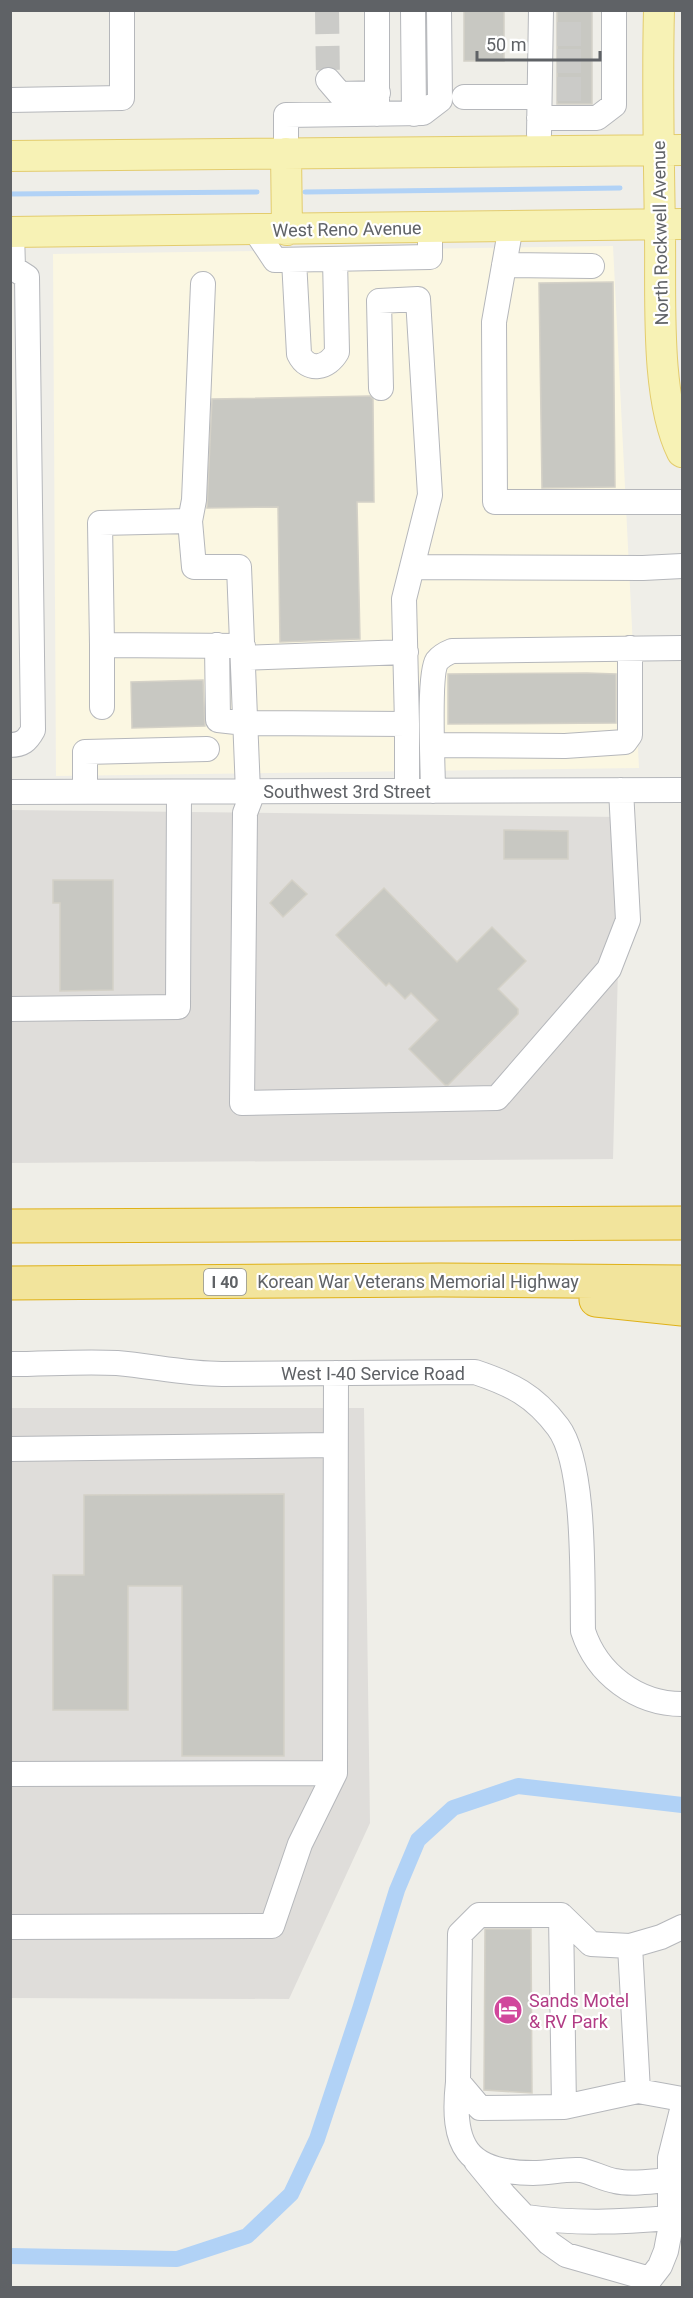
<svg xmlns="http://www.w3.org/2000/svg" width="693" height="2298" font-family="Roboto,sans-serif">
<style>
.commercial{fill:#fbf7e2}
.industrial{fill:#dfddda}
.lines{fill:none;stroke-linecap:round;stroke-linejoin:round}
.stream{stroke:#b1d2f6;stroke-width:5}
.canal{stroke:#b1d2f6;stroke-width:16}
.building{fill:#c8c8c2;stroke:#d4d1c7;stroke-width:1.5}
.minor-tunnel{stroke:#cbcbc8;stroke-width:24;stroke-dasharray:24 12;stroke-linecap:butt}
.minor-casing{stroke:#b5b7bb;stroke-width:26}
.major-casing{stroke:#e3cc6d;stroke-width:32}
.highway-casing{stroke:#dfb118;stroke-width:35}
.minor{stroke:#fff;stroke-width:24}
.major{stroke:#f7f2b5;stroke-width:30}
.highway{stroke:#f2e49c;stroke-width:33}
.labels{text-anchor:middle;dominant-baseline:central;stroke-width:4.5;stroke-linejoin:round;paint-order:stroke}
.shield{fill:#fff;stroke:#8f9194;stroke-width:1.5}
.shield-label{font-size:16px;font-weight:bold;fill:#5f6266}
.street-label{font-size:18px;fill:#5f6266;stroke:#fff}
.hotel-label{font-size:18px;fill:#b23c85;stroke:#fff;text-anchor:start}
</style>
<rect width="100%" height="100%" fill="#efeee8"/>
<path class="commercial" d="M613,246L639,768L56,776L53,254Z"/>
<path class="industrial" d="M11,810L622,817L613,1159L11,1163Z
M11,1408H364L370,1823L289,1999L11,1998Z"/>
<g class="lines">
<path class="stream" d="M305,192L620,188
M10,194L257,192"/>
<path class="canal" d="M10,2256L177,2259L247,2236L291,2194L317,2139L360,2009L397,1890L418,1840L453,1808L518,1786L682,1805"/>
</g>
<path class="building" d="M464,10H504V61H464Z
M557,10H592V104H557Z
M613,282L615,487L542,488L539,283Z
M370,396L373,399L374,502H357L360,639L280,642L278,507L207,508L212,399Z
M587,673L616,674V723L448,724V674Z
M203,680L205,726L132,728L131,682Z
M504,830L568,831V859H504Z
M53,880H113V990L60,991V903H53Z
M292,880L307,894L283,917L270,903Z
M384,888L457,962L492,927L526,961L498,989L518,1009V1014L448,1085H445L409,1049L438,1020L411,993L405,999L389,983L386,986L336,935Z
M284,1494V1756H182V1586H128V1710H53V1575H84V1495Z
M485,1929H531L532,2093L484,2090Z"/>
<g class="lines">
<path class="minor-tunnel" d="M327,10L328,80
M557,34H592
M557,61H592
M557,89H592"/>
<g class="minor-casing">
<path id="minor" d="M377,10V114
M413,10L414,114
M328,80L340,94L378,93
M464,97H539
M10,100L122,98V10
M539,118H597L614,105V10
M539,134L541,10
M286,153V115L423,113L440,100L439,10
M511,226L494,322L495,502H682
M255,230L275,260L430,257V227
M294,260L299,354C308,373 328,368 337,352L335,259
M504,265L592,266
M190,521L194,500L203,284
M412,567L643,568L682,566
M217,645L218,720L245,723L407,724L404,599L430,495L418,299L379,301L381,388
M243,646L102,645L100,523L190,521L194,567H239L248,792
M243,658L406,652
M102,707V645
M10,745C22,745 27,741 33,730L27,277L13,268L12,232
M433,745L565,746L625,742L630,735V648
M407,791V724
M433,791C433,769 428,675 437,661C441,656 447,653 452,651L682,648
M10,792L682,790
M85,792V752L207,749
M253,792L245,813L242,1103L497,1098L609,969L628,920L621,790
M10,1009L178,1007L179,792
M10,1364C46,1364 82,1361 117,1363C152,1366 186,1374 222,1374L475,1372C511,1384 534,1395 558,1427C586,1464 582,1582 583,1631C597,1674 637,1704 682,1704
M10,1449L334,1445
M10,1774L335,1773L336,1373
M561,1915L564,2107
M10,1927L272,1926L300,1844L335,1773
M682,1927L661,1937L630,1946L591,1944L561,1915H479L460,1934L458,2082L480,2108L564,2107L638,2091L682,2099
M630,1946L638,2091
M458,2082C451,2145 466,2173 533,2173C549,2173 564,2169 580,2170C592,2172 603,2179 615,2181C632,2185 653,2181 670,2180
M476,2161L504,2195L549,2243L566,2255L650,2279
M526,2217C575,2224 622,2222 670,2218
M643,2288L660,2266L666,2251L670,2230V2158L682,2110"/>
</g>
<g class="major-casing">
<path id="major" d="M659,10C657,85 659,160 660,235C661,298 655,397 682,452
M286,153L287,230
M10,156L682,150
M10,232L682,224"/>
</g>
<g class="highway-casing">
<path id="highway" d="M10,1226L682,1223
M10,1283L440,1280L682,1282
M596,1300L682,1309"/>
</g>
<use href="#minor" class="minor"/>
<use href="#major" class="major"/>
<use href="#highway" class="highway"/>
</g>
<defs>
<g id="hotel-disc" transform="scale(1.5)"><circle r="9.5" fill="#d1479c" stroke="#fff"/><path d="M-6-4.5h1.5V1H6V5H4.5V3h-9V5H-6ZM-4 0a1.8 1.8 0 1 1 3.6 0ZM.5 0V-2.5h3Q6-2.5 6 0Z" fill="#fff"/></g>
</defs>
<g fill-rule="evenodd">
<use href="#hotel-disc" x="508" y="2010"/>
</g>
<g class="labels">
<rect class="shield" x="204" y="1269" width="42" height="26" rx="4.5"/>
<g class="shield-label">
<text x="225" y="1282">I 40</text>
</g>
<g class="street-label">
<text transform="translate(347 229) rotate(-1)">West Reno Avenue</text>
<text transform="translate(660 233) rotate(-91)">North Rockwell Avenue</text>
<text x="347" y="791">Southwest 3rd Street</text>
<text x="418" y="1281">Korean War Veterans Memorial Highway</text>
<text x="373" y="1373">West I-40 Service Road</text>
</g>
<g class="hotel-label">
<text x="529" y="2000">Sands Motel<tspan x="529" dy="21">&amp; RV Park</tspan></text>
</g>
</g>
<rect width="693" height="2298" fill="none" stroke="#5f6266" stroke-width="24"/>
<path d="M477 51v9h123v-9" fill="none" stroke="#5f6266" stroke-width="3"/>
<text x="486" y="51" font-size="18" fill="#5f6266" stroke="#ffffff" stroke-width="4.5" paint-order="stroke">50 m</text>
</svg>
